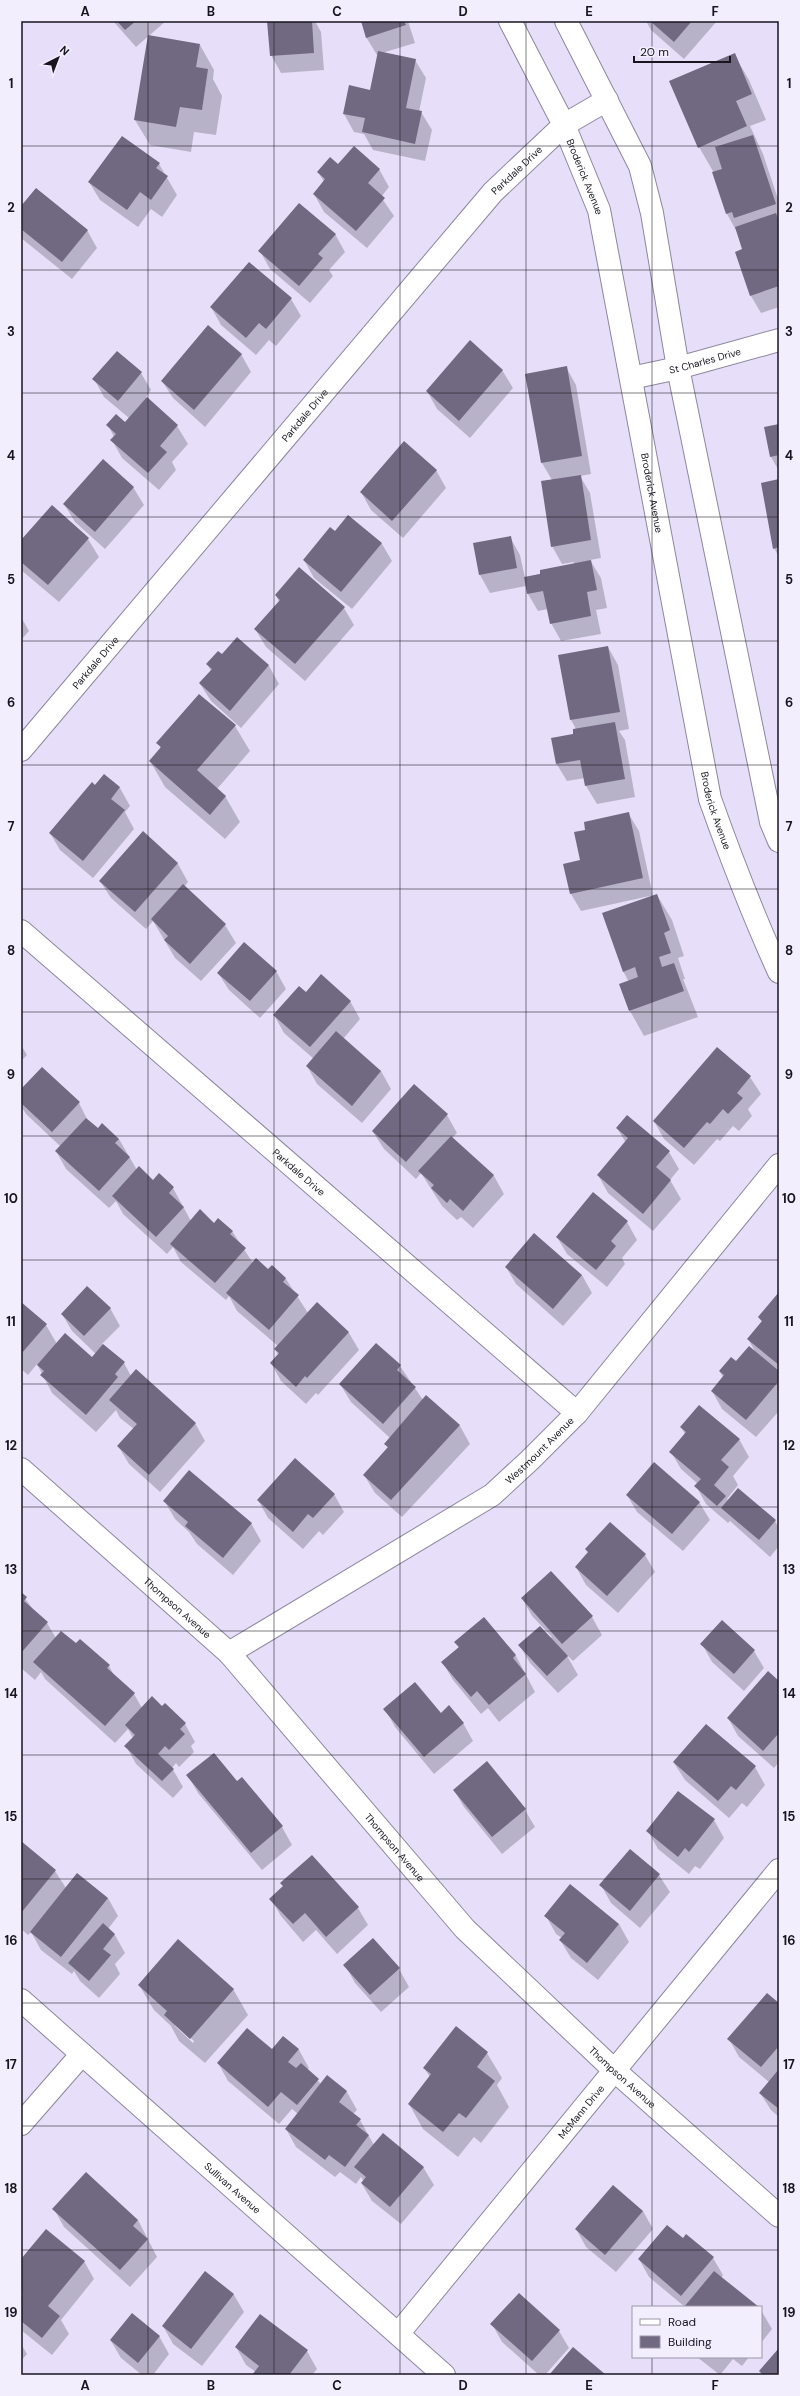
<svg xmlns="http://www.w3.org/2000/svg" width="800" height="2396" font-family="'DM Sans',sans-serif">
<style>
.shadow{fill:#0003;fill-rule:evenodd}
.building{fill:#716981}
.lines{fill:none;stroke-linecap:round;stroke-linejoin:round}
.minor-casing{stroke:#8e869f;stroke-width:24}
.minor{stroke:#fff;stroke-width:22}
.grid{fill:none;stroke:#18151f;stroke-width:1;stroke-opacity:0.55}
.labels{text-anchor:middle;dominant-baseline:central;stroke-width:3;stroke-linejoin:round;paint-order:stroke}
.street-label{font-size:10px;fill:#18151f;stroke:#f3eefe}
.neatline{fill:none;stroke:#18151f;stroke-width:1.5}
.grid-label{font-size:13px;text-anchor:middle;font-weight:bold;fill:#18151f}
</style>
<rect width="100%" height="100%" fill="#e7dffa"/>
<path class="shadow" d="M113,21H166L136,47Z
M268,21H315L321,32L324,70L281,73L271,55Z
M362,21H408L415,43L382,53L415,60L426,78L419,112H421L432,130L425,161L373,150L364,134L354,132L344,114L371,91L379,54L377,55L366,37Z
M646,21H717L684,59L651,30Z
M200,45L214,70L213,79L222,96L216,135L194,132L191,152L150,145L135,120Z
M734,54L749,80L766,120L750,126L763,154L779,202V307L761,313L751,296L744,250L737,232L727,214L714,173L699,147Z
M159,164L177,195L162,217L151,209L138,227L100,200L89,182Z
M338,166L379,169L389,187L381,197L394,216L367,248L324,212L314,194L324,182L318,172Z
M21,208L87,230L97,248L72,279L21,238Z
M335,234L345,252L329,270L333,276L310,303L270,269L260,251Z
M291,299L301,316L276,346L269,340L256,355L221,325L211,307Z
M241,354L251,372L205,427L173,398L162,381Z
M566,367L576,385L591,474L580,476L590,493L601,558L590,560L601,578L607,608L596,610L601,634L561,641L551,623L548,609L538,611L528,594L526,586L490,593L480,575L474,544L510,537L520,555L525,578L574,564V562L562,564L552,546V480L542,463L526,374Z
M502,370L513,388L470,438L437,409L427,391Z
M141,373L151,390L146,397L177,426L188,444L172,462L176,470L159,490L122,458L112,440L114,437L108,425L125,423L129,418L104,397L94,379Z
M779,425V471L771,457Z
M436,470L446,488L403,538L371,510L361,492Z
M779,480V557L774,548Z
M133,487L144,505L105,549L75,522L64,504Z
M52,507L88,539L99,557L59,602L21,570V542Z
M348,517L382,544L392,561L352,609L314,578L304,560L335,532Z
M276,595L344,608L354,625L305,681L266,647L255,629L279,602Z
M21,617L29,631L21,640Z
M237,638L269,666L279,684L241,728L211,701L200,684L211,671L207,664L222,656Z
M608,647L618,665L629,729L619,731L625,740L635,797L597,804L586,786L585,778L567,781L556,763L576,729L571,720L559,656Z
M199,695L235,726L250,751L217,789L225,796L240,822L225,839L165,787L150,761L161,749L158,743Z
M104,775L120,788L130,806L125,812L134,829L93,878L60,850L50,833Z
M628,813L639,831L653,896L657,895L672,920L684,956L678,958L685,979H683L698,1017L644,1036L630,1011L629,982L623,971L650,896L581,911L571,894L581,861L587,830Z
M143,833L178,864L188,882L184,887L225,925L236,943L201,981L175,958L153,921L146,929L111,898L100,881Z
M276,971L286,989L260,1018L229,990L218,973Z
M306,993L350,1001L360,1019L343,1039L381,1071L391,1089L362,1123L317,1084L307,1066L314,1059L284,1033L274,1015Z
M21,1045L27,1055L21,1061Z
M750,1077L761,1094L748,1109L752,1116L739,1131L733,1126L720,1141L717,1139L694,1165L664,1139L654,1121Z
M21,1091L79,1103L88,1121L98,1130L119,1139L137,1170L153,1181L159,1174L173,1188L191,1221L215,1224L232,1231L253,1263L268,1271L272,1266L286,1279L308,1313L317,1304L349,1333L359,1350L318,1395L316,1393L306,1404L281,1381L271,1363L278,1355L275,1349L278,1346L237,1311L229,1296L226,1300L181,1262L173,1247L167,1254L123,1214L116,1201L109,1208L66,1169L56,1151L60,1146L26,1114L21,1106Z
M447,1115L457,1133L452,1138L494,1176L504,1194L473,1228L461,1217L457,1220L442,1206L421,1173L416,1179L384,1149L373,1132Z
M617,1128L669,1152L679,1169L670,1180L681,1199L653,1231L608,1193L598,1175L626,1143Z
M627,1222L637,1240L622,1258L625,1264L607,1287L567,1254L557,1237Z
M506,1267L582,1275L592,1293L563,1326L516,1284Z
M779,1293V1411L756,1437L722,1409L712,1391L723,1377L720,1372L756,1353L748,1339L762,1322L759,1318Z
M21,1303L46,1325L57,1344L92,1358L96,1354L72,1331L62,1314L110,1308L120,1326L102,1344L124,1363L131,1376L195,1423L205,1441L160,1492L129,1464L118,1446L134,1429L120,1418L116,1410L96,1432L52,1393L37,1364L28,1375L21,1369Z
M400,1366L423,1400L426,1397L460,1426L470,1444L402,1517L375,1493L364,1475L388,1448L385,1444L390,1438L351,1402L340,1384Z
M681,1427L739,1439L749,1457L733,1476L738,1485L727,1499L728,1501L775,1521L779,1528V1546L770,1557L730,1521L728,1523L706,1504L696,1486L698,1484L681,1469L671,1452L685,1434Z
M334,1494L344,1512L323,1535L319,1531L303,1549L268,1518L258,1500Z
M627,1495L699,1502L710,1520L683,1551L637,1512Z
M165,1502L251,1523L261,1541L233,1575L197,1544L189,1532L175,1519Z
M586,1549L645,1555L655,1572L618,1613L586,1585L576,1567L589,1553Z
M21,1593L35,1612L47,1623L56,1638L76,1645L109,1666L115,1677L134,1694L142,1708L162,1707L165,1705L185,1724L195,1742L191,1746L194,1752L179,1767L176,1763L172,1768L183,1787L173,1798L136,1764L126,1746L133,1738L128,1729L115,1743L45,1679L41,1672L35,1680L21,1668Z
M522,1598L592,1617L602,1635L573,1661L566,1654L578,1675L558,1693L530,1663L520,1646L552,1637L532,1616Z
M484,1618L516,1656L535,1692L499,1722L488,1708L481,1714L453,1680L443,1663L459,1649L456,1642Z
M702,1644L754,1651L764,1668L744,1691L712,1662Z
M779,1682V1762L774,1768L738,1736L728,1718Z
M385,1709L441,1714L463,1723L473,1741L434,1774L395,1727Z
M706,1725L755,1767L765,1785L747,1807L742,1803L729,1818L685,1780L674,1763Z
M487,1763L525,1810L535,1827L502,1854L464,1807L454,1790Z
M188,1776L237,1783L242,1779L282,1827L292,1845L262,1870L198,1793Z
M714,1820L724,1838L700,1869L695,1866L689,1874L658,1849L648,1831Z
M21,1843L55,1871L66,1888L108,1898L118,1916L108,1929L115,1935L125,1953L115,1964L120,1974L99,1998L80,1981L74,1971L72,1974L41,1950L31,1932L28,1935L21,1929Z
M659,1875L670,1892L640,1928L611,1903L601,1885Z
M281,1883L358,1908L368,1925L337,1954L316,1930L303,1942L281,1916L271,1899L284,1887Z
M546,1916L619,1924L629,1942L598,1980L571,1958L560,1940L562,1938L556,1934Z
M345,1965L399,1969L409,1987L381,2012L355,1983Z
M139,1985L233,1989L248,2015L205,2063L179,2041L171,2026L154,2010ZM175,2024L194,2041L193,2043L175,2026Z
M779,2004V2117L771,2110L760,2093L769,2082L739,2057L729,2039Z
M283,2037L299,2050L309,2068L307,2070L321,2084L327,2077L347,2092L357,2110L353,2114L360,2120L374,2145L423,2167L434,2185L401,2224L372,2201L362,2184L364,2182L361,2177L356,2184L340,2172L335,2177L296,2147L286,2129L298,2114L292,2109L279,2124L228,2081L218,2063L272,2050Z
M487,2053L502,2078L497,2085L509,2107L481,2143L474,2137L458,2157L423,2129L409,2104L430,2077L424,2068Z
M86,2174L138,2220L157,2257L130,2287L64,2227L54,2209Z
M643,2211L653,2229L616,2272L586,2247L576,2229Z
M683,2239L713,2258L723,2275L721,2278L757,2307H685L649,2277L639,2259Z
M21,2261H84L94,2279L61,2320L69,2334L52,2355L21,2330Z
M205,2273L234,2295L244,2312L202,2366L173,2344L163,2326Z
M761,2310L772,2329L761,2343Z
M492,2324L559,2331L569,2348L545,2375H539L502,2342Z
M159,2336L169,2354L153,2375H142L121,2358L111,2341Z
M21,2344L27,2354L21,2361Z
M236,2347L307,2351L317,2369L312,2375H254L256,2372L246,2365Z
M697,2357H749L742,2366L733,2359L720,2375Z"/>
<path class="building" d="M117,21H136L125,30Z
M267,21H312L314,53L270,56Z
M361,21H404L406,25L366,38Z
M650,21H692L674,42Z
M148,35L200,44L196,67L208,69L202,110L180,107L176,127L134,120Z
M378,51L416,59L406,108L422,111L415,144L362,132L365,118L343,114L349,85L370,90Z
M735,53L752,94L736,101L747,126L698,148L669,81Z
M753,135L776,204L734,218L732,212L726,214L712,172L722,169L715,147Z
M122,136L160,163L156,168L168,176L151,200L140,192L127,210L88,182Z
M354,146L380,169L368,183L385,198L356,231L313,194L325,179L317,172L330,157L338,164Z
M36,188L88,230L62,262L21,229V206Z
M299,203L336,234L318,254L323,258L299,286L258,251Z
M776,213L779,221V286L750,296L735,252L742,249L735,227Z
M249,262L292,298L266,329L259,323L246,338L210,307Z
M208,325L242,354L194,410L161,381Z
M470,340L503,370L459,421L426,391Z
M117,351L142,372L118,401L92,379Z
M567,366L582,456L541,463L525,374Z
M147,397L178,425L160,446L167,452L148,473L110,440L116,434L106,425L116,414L125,422Z
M779,424V455L770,457L764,427Z
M404,441L437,470L392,521L360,492Z
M103,459L134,487L95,532L63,504Z
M581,475L591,540L551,547L541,481Z
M779,479V547L773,549L761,483Z
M52,505L89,538L48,585L21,562V540Z
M348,515L382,543L341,592L303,560L330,527L335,531Z
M511,536L517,568L479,575L473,543Z
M591,560L597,590L587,592L591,616L550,624L543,591L527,594L524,577L540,574V570Z
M299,567L345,607L295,664L254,629L280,600L275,595Z
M237,637L269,665L230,711L199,683L212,669L206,664L218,651L222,654Z
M608,646L620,712L570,720L558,655Z
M199,694L236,725L197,770L226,796L210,815L149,761L161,747L156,743Z
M615,722L625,779L585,786L580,760L556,764L551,738L573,734V729Z
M104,774L120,787L111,799L125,810L83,861L49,833L92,782L95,785Z
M629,812L643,878L570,894L563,864L580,860L574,832L585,830L584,822Z
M143,831L178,863L135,912L99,881Z
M183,884L226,924L190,964L164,940L168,936L151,919Z
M657,894L670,930L664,933L671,953L659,957L662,967L674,963L684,991L629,1011L619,984L638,977L635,967L623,972L602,913Z
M244,942L277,971L250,1001L217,973Z
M321,974L351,1001L310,1047L273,1015L299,986L306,992Z
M336,1031L381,1071L352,1106L306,1066Z
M717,1047L751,1076L737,1093L743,1098L728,1114L723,1109L710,1124L707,1122L684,1148L653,1121Z
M42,1067L80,1102L52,1132L21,1103V1089Z
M414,1084L448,1114L406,1162L372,1131Z
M627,1115L670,1151L656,1167L671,1180L643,1214L597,1175L628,1138L616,1128Z
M86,1118L98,1128L102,1123L119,1139L115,1143L130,1157L99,1191L55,1151Z
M451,1136L494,1175L463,1211L450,1199L447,1203L431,1188L434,1185L418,1171Z
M139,1166L153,1180L159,1173L174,1187L169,1193L184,1207L156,1237L112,1196Z
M593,1192L628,1221L611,1241L616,1246L596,1270L556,1237Z
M200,1209L214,1223L218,1218L233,1231L230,1234L246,1248L215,1283L170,1244Z
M534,1233L582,1275L553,1309L505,1267Z
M256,1258L268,1269L272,1265L286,1278L283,1282L299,1295L269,1330L226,1293Z
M87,1286L111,1308L84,1336L61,1314Z
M779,1292V1365L747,1339L762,1321L758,1317Z
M21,1302L47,1324L21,1354Z
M317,1302L349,1332L307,1378L305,1376L296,1387L270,1363L279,1353L274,1349Z
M65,1333L92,1357L103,1344L125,1362L115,1374L118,1377L86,1415L40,1375L44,1371L37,1365Z
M376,1343L401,1365L397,1370L416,1387L383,1424L339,1384Z
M749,1346L779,1371V1381L746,1420L711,1391L724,1375L719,1371L731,1357L736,1361Z
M136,1369L196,1423L149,1475L117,1446L137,1424L109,1400Z
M426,1395L460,1425L391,1500L363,1475L388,1447L384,1444Z
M699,1405L740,1439L721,1460L729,1467L714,1485L726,1496L717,1506L694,1486L701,1479L669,1452L686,1432L680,1427Z
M295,1458L335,1494L313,1518L308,1514L293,1532L257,1500Z
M654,1462L700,1502L672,1534L626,1495Z
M189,1470L252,1523L223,1558L185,1526L188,1522L163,1501Z
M738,1488L776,1520L759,1540L721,1508Z
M610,1522L646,1554L607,1596L575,1567L588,1552L585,1549Z
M551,1571L593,1616L562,1644L521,1598Z
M21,1592L27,1597L24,1601L48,1622L21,1653Z
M484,1617L516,1655L513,1658L526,1674L489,1705L477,1691L471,1697L441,1662L459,1647L454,1642Z
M722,1620L755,1650L734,1674L700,1644Z
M540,1626L568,1656L547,1676L518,1645Z
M61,1631L76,1643L80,1639L110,1665L107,1668L135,1693L105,1726L33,1662Z
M768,1671L779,1681V1733L763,1751L727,1718Z
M415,1682L441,1713L449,1705L464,1723L424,1757L383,1709Z
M152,1696L162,1706L165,1703L186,1723L180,1729L185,1734L169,1750L165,1746L158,1754L174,1769L162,1781L124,1746L135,1735L125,1725Z
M706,1724L756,1766L736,1790L731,1786L718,1801L673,1762Z
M214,1753L237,1781L242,1777L283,1826L251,1853L186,1775Z
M487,1761L526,1809L492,1837L453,1790Z
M678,1791L715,1819L689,1852L685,1848L678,1857L646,1831Z
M21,1841L56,1870L21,1913Z
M630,1849L660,1874L630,1911L599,1885Z
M312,1855L359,1907L326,1937L305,1913L293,1924L269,1899L283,1886L280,1883Z
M77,1873L108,1898L61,1957L30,1932Z
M570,1884L619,1924L587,1963L559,1940L565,1933L544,1916Z
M103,1923L115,1934L103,1949L111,1955L89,1981L68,1963Z
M373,1938L400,1968L370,1995L343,1965Z
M178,1939L234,1989L190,2039L164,2015L167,2011L138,1985Z
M767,1993L779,2003V2046L761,2067L727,2039Z
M456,2026L488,2052L477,2067L495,2081L466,2118L459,2113L443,2132L408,2104L431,2074L423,2068Z
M247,2028L272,2049L283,2036L299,2049L288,2062L296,2068L301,2063L319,2079L297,2105L281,2092L268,2107L217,2063Z
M779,2069V2109L759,2093Z
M327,2075L347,2091L339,2102L361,2119L356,2125L369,2135L345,2167L329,2155L325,2160L285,2129Z
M383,2133L424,2167L390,2207L361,2183L366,2177L354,2167Z
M86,2172L138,2220L133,2226L148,2239L120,2270L52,2209Z
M613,2185L643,2211L605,2255L575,2229Z
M667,2225L683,2238L686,2234L714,2257L681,2296L638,2259Z
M46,2229L85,2261L48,2306L60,2316L42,2338L21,2321V2297L23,2294L21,2292V2259Z
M205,2271L234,2294L191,2349L162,2326Z
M714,2271L759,2307H684Z
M519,2293L560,2330L532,2361L490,2324Z
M132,2313L160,2336L138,2363L110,2340Z
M260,2314L308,2350L289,2375H252L259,2366L235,2347Z
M573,2347L606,2375H549Z
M779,2348V2375H763L759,2371Z"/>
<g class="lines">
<g class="minor-casing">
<g id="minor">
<path id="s1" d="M510,21L564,125L599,210L710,799C731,858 753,915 779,972"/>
<path d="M566,21L640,166L652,213L678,368L771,822L779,841"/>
<path id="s2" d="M631,378L678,368L779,340"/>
<path id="s3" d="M21,750L493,192L564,125L607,100"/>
<path id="s4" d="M21,931L577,1413"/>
<path id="s5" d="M21,1469L229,1653L465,1929L614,2070L779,2216"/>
<path id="s6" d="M229,1653L492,1495L530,1460L577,1413L779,1165"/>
<path id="s7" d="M21,2000L444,2375"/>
<path d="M21,2124L82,2054"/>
<path id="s8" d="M398,2334L779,1870"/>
</g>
</g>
<use href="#minor" class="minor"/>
</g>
<path class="grid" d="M148,21V2375M274,21V2375M400,21V2375M526,21V2375M652,21V2307M21,146H779M21,270H779M21,393H779M21,517H779M21,641H779M21,765H779M21,889H779M21,1012H779M21,1136H779M21,1260H779M21,1384H779M21,1507H779M21,1631H779M21,1755H779M21,1879H779M21,2003H779M21,2126H779M21,2250H779M652,2357V2375"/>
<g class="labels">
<g class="street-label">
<text stroke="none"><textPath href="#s3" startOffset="763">Parkdale Drive</textPath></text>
<text stroke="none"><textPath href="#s1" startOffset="173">Broderick Avenue</textPath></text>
<text stroke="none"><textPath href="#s2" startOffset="76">St Charles Drive</textPath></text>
<text stroke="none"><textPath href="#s3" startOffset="439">Parkdale Drive</textPath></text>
<text stroke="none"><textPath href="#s1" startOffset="497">Broderick Avenue</textPath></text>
<text stroke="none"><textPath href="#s3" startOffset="115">Parkdale Drive</textPath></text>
<text stroke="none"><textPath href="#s1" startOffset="821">Broderick Avenue</textPath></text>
<text stroke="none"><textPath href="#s4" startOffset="368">Parkdale Drive</textPath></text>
<text stroke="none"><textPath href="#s6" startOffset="372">Westmount Avenue</textPath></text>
<text stroke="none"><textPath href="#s5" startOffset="209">Thompson Avenue</textPath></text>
<text stroke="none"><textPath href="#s5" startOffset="533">Thompson Avenue</textPath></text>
<text stroke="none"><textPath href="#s5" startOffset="857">Thompson Avenue</textPath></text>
<text stroke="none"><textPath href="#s8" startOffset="288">McMann Drive</textPath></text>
<text stroke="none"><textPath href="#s7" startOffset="283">Sullivan Avenue</textPath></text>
</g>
</g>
<rect width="800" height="2396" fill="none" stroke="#f3eefe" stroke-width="44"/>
<rect x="632" y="2306" width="130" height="52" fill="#f3eefe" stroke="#9b97a5"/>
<rect x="640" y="2319" width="20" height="6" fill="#ffffff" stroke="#9b97a5"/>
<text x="668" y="2326" font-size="12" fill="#18151f">Road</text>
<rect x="640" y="2336" width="20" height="12" fill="#716981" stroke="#9b97a5"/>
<text x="668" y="2346" font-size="12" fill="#18151f">Building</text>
<g transform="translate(58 58) rotate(42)" stroke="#f3eefe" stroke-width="3" paint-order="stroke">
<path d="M0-3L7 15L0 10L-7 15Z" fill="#18151f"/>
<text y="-6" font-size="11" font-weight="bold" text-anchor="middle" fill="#18151f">N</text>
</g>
<path d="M634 56v6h96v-6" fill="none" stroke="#18151f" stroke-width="2"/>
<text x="640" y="56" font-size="12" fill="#18151f" stroke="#f3eefe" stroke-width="3" paint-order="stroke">20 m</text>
<rect x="22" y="22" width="756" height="2352" class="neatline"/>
<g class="grid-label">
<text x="85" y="16">A</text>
<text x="211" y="16">B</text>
<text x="337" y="16">C</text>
<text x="463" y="16">D</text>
<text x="589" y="16">E</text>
<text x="715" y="16">F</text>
<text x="11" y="88">1</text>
<text x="789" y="88">1</text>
<text x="11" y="212">2</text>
<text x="789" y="212">2</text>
<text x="11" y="336">3</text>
<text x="789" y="336">3</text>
<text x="11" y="460">4</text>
<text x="789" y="460">4</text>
<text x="11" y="584">5</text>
<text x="789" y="584">5</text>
<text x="11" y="707">6</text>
<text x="789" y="707">6</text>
<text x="11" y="831">7</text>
<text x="789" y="831">7</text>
<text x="11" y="955">8</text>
<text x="789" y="955">8</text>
<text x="11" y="1079">9</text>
<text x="789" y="1079">9</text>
<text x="11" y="1203">10</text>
<text x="789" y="1203">10</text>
<text x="11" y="1326">11</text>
<text x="789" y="1326">11</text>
<text x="11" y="1450">12</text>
<text x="789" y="1450">12</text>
<text x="11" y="1574">13</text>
<text x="789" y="1574">13</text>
<text x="11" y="1698">14</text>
<text x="789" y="1698">14</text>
<text x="11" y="1821">15</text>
<text x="789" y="1821">15</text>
<text x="11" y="1945">16</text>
<text x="789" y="1945">16</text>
<text x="11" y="2069">17</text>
<text x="789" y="2069">17</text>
<text x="11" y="2193">18</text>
<text x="789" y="2193">18</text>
<text x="11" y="2317">19</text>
<text x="789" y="2317">19</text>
<text x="85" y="2390">A</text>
<text x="211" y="2390">B</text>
<text x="337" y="2390">C</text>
<text x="463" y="2390">D</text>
<text x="589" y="2390">E</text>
<text x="715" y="2390">F</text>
</g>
</svg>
